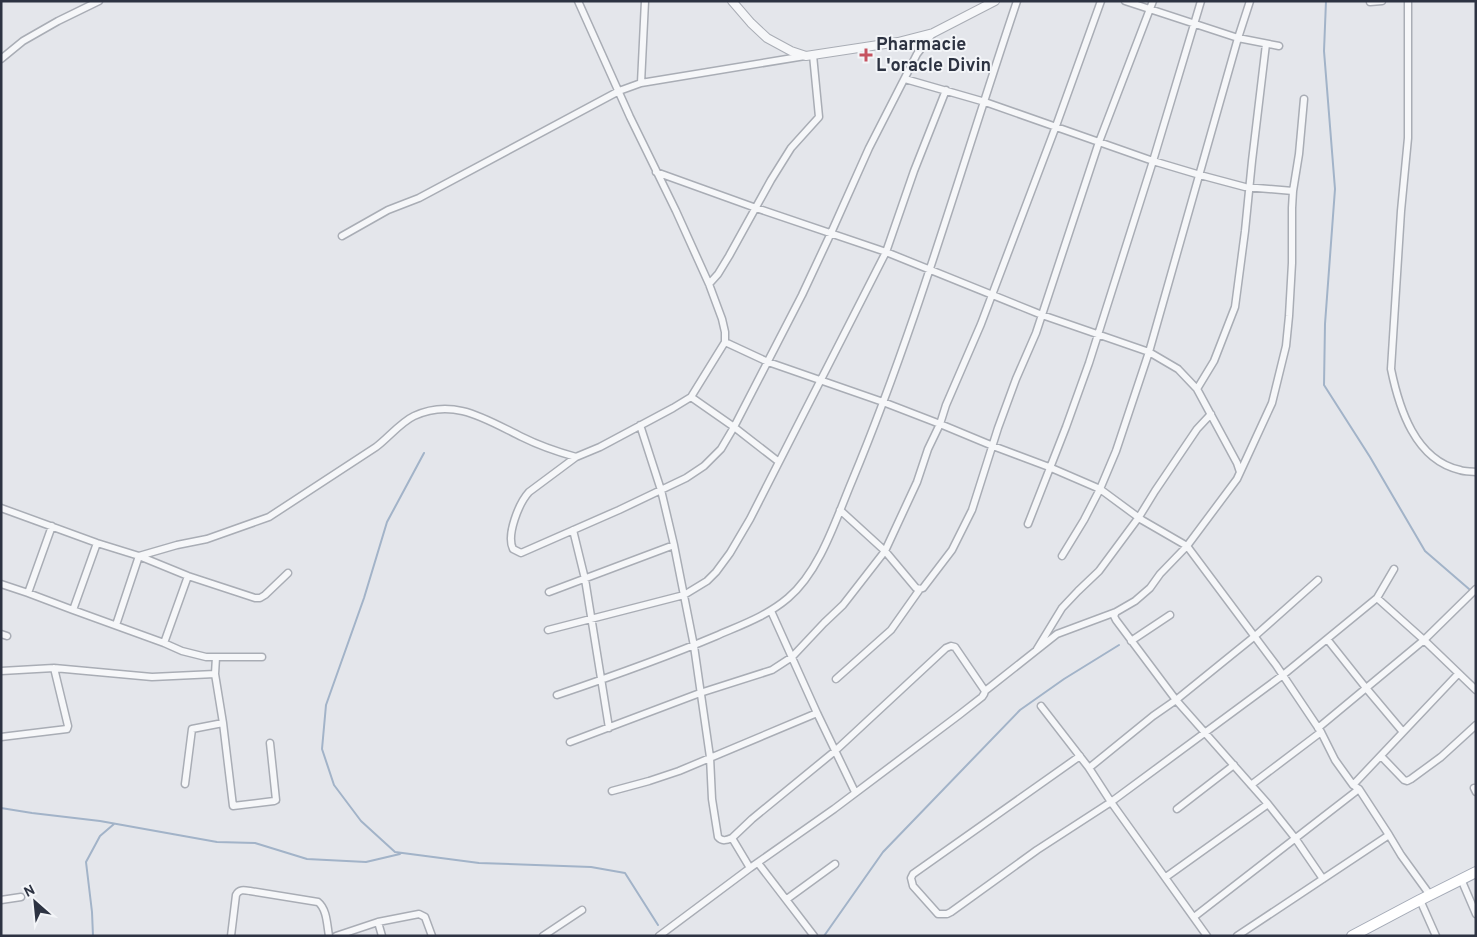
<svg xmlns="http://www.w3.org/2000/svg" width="1477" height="937" font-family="Overpass,sans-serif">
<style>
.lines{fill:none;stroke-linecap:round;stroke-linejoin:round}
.stream{stroke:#a2b3c8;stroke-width:2}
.minor-casing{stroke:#a9adb5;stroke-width:9}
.tertiary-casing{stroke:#a9adb5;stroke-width:10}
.primary-casing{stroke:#a4aab6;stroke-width:12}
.minor{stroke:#f6f7f9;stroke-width:6}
.tertiary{stroke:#f6f7f9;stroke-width:8}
.primary{stroke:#fff;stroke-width:10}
.poi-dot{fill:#c55360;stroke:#f3f5f8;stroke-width:2}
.labels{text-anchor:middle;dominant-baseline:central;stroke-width:4;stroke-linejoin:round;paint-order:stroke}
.poi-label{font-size:18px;font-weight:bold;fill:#2d3342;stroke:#f3f5f8;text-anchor:start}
</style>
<rect width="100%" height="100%" fill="#e4e6eb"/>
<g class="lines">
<path class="stream" d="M1326,1L1324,51L1335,189L1325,324L1324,385L1370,457L1425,551L1469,589
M424,453L387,522L364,598L326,705L322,749L334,785L361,821L395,852L479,863L591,867L625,873L658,925
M1,808L32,813L100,821L217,842L255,843L307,859L366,862L400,854
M93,936L92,912L86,862L100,836L114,824
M824,936L883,852L1020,710L1064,679L1119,645"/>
<g class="minor-casing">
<path id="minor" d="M578,1L630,117L676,211L709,284L722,319L725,332V342L691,397L673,408L600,447L576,457L529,492C519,503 506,535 513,549L521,553L619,510L686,478L704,466L721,449L734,427L802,295L831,233L869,148L917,54L933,33
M1125,1L1238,38L1279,46
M1408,1V138L1401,211L1391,369C1399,408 1415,460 1460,470C1465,472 1471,471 1476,472
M1370,2L1382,1
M1,59L23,41L58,21L99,1
M905,79L985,102L1153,161L1200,175L1245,187L1293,191
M641,83L645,1
M656,172L756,208L886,252L1042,315L1149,352L1178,369L1197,389L1237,463L1240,472
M342,236L388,210L419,198L619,91L641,83L805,56
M709,284L718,274L729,256L771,180L791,148L819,117L813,55
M725,342L768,362L883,402L940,424L993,446L1049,467L1100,489L1142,520L1187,546L1276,665L1321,732L1335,760L1353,785L1359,789L1389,835L1401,855L1430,895
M1197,389L1214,361L1235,307L1245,231L1252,161L1266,44
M691,397L734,427L779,462
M1,508L97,543L139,556L188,576L255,598H260L265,595L288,573
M840,510L885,551L916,588L920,589L923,588L952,550L972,510L998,428L1016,379L1036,333L1099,142L1153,1
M1028,524L1066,427L1089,363L1153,161L1201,1
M573,530L585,579L609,728
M97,543L73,610L164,643L188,576
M674,545L694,646L710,757L712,799L718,837C722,842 727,840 732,838
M139,556L177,545L207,539L269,517L376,447C388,438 401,422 414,416C454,397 487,420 522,437C540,446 558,452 576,457
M1062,556L1084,520L1100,489L1116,451L1149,352L1238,38L1250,1
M1318,580L1255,636L1176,700L1268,804L1295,838L1323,879
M1,584L28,593L52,526
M549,592L674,545L661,490L640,425
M28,593L73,610
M1377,598L1424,640L1476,690
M771,611L817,713L855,792
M116,625L139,556
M548,630L684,595L707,581L716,572L730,553L750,519L886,252L914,171L946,90
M1,634L7,636
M1327,639L1366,688L1403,732
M1131,641L1170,615
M164,643L182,651L206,657H262
M1037,649L1062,608L1078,591L1099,571L1139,517L1155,491L1197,429L1211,414
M216,657L215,674L223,723L233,806L274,801L276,800L270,743
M1,671L54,668L152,677L215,674
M836,679L891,630L920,589
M985,691L1057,634L1116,612
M557,695C610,677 664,658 716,636C741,625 767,616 788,598C820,571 836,519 852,481C917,325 963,161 1017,1
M1041,706L1089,768L1111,802L1207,936
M1318,728L1424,640L1476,589
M1,737L67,729L68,726L54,668
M570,742L700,693L772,670L792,657L824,623L843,605L885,551L917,482L928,449L940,424L946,405L981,324L1056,126L1101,1
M1080,756L913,874L911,878L913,886L938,914H947L951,912L1037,850L1111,802L1283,675L1377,598L1394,569
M1381,756L1404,780L1407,781L1411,779L1441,757L1476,725
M1089,768L1153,716L1176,700L1116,620L1114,616L1116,612L1135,601L1150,588L1160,574L1187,546L1237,479L1272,403L1286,346L1289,316L1292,263V208L1293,191L1299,154L1304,99
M185,784L192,729L223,723
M1251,785L1321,732
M1353,785L1458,674
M1474,788L1476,792
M612,791L649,781L679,771L817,713
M1177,809L1234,765
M758,863L814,936
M1166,877L1268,804
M1461,879L1476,914
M787,899L835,864
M1,900L21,897
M1420,900L1436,936
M1194,917L1359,789
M378,922L382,936
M231,936L236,895C239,889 244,890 250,891L318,902C327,909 327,925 329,936
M336,936L378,922L419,914L425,917L432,936
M543,936L582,910
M659,936L750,868L834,809L959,715L982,697L984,694L985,691L955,647L951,646L946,648L835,751L752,819L732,838L750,868
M1237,936L1389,835"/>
</g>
<g class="tertiary-casing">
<path id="tertiary" d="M732,1L751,23L767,38L791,51L806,56L898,42L933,33L995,1"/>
</g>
<g class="primary-casing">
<path id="primary" d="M1352,936L1420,900L1476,872"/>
</g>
<use href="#minor" class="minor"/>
<use href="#tertiary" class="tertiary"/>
<use href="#primary" class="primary"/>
</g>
<path class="poi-dot" d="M863.5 47.5h5v5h5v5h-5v5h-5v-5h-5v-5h5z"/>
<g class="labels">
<g class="poi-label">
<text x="876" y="45">Pharmacie<tspan x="876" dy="21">L'oracle Divin</tspan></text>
</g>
</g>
<rect width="1477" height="937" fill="none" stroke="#2d3342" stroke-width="5"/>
<g transform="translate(35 902) rotate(333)" stroke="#f3f5f8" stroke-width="4" paint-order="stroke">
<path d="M0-4L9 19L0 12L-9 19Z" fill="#2d3342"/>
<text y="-8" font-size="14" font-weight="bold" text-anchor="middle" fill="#2d3342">N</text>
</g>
</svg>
